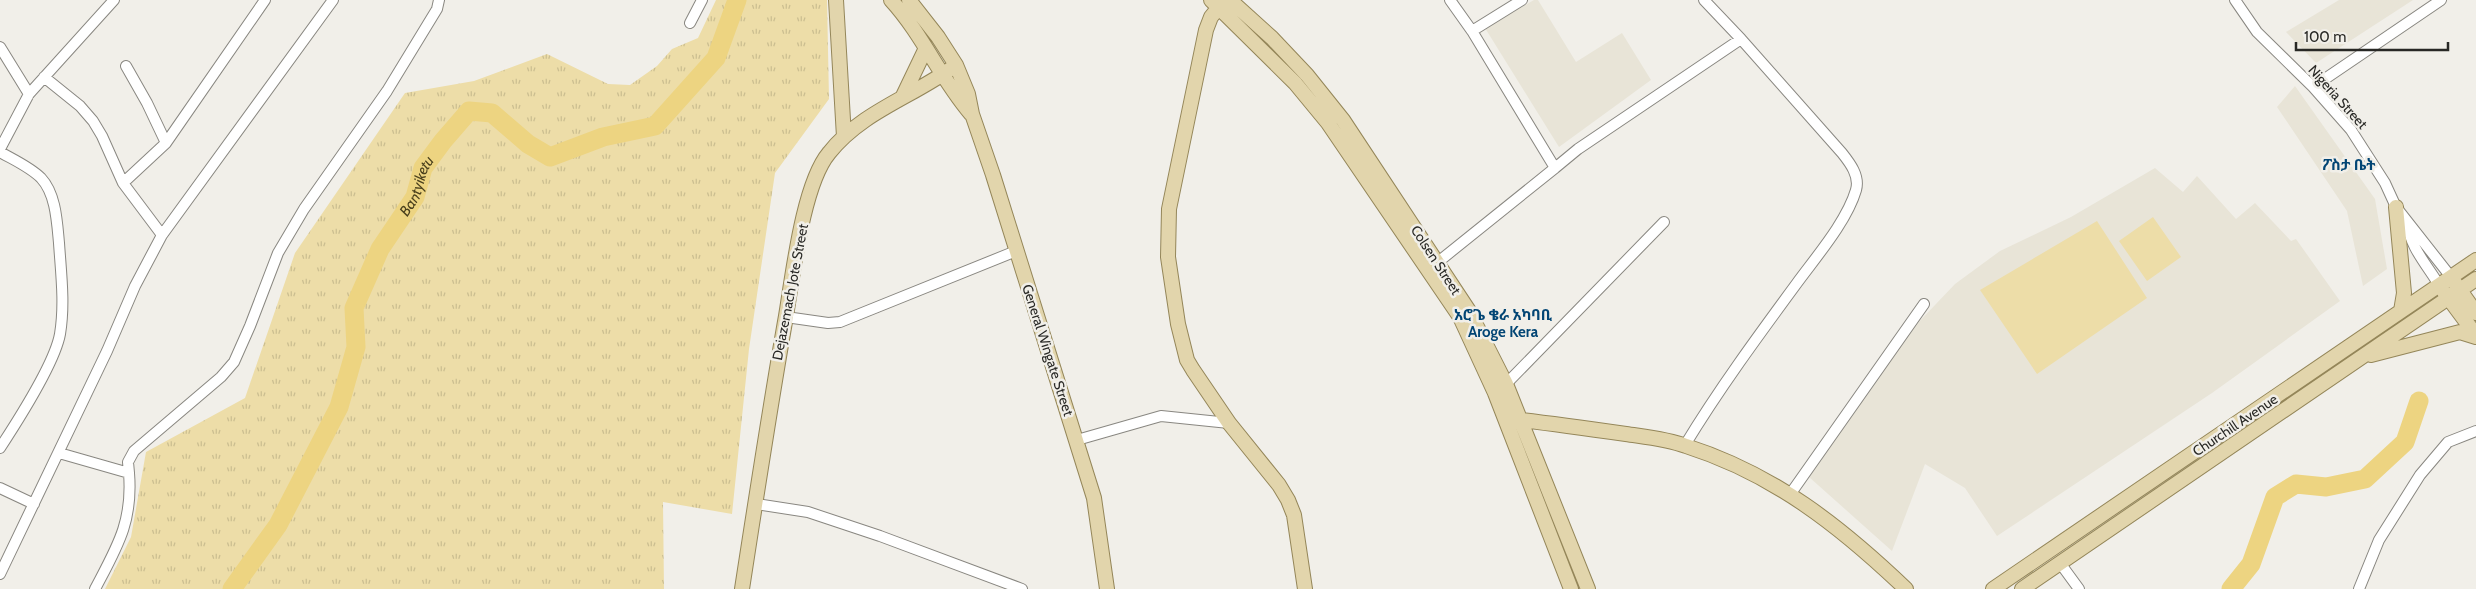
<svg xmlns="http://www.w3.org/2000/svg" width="2476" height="589" font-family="Cabin,'Noto Sans Ethiopic',sans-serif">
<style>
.built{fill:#e8e4d7}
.grass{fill:#eddda8}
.park{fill:url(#park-tufts)}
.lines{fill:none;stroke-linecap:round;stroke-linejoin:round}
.river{stroke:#edd481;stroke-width:19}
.minor-casing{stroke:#898781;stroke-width:12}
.major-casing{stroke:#948659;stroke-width:16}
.minor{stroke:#fff;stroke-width:10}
.major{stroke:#e2d5ac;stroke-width:14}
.labels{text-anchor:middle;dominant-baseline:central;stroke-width:5;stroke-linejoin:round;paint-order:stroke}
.street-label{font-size:14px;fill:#282825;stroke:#f1efe9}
.neighbourhood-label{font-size:15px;font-weight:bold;fill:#024574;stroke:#f1efe9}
.water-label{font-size:15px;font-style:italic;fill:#4b411d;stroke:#f1efe9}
</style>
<defs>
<pattern id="park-tufts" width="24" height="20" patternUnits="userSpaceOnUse" patternTransform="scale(1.25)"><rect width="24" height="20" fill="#eddda8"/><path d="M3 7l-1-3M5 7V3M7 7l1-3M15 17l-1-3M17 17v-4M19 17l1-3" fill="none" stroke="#cbbe90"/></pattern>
</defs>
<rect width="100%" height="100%" fill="#f1efe9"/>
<path class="built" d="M1534,0H1538L1576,62L1622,33L1651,80L1559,147L1485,28Z
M2339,0H2413L2316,63L2286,32Z
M2295,86L2375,199L2387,269L2363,286L2347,211L2277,107Z
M2155,168L2183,192L2197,176L2236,219L2255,203L2291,241L2296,239L2340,301L2212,393L1997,536L1965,488L1925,464L1892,551L1809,477L1915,326L1955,284L2000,251L2071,217Z"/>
<path class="grass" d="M2153,217L2181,257L2147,281L2119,241Z
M2097,221L2147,298L2037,374L1980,290Z"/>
<path class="park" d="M716,0H827L829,99L775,173L749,349L732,514L663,502L664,589H105L131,537L146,452L245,398L295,253L405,93L474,81L547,54L608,84L630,85L657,66L672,49L698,38Z"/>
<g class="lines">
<g class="river">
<path id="s1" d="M232,589L278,525L339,407L356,347L354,308L380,249L415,197L423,168L443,141L469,111L492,113L528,144L550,157L603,137L655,126L716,58L737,0"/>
<path d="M2231,589L2251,564L2275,497L2296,484L2326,487L2365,479L2405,442L2419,401"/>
</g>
<g class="minor-casing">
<path id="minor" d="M1450,0L1472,31L1522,0
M2235,0L2257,32L2313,87L2351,130L2385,183L2396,207L2451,277
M690,23L702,0
M0,47L29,94
M126,66L147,103L166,143
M44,77L80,106L93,121L102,136L123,183L162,235
M2313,87L2441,0
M0,149L29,94L114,0
M0,152C14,160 30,167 41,178C56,194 57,222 59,243C61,273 65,304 60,334C55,362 17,422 0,448
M1555,168L1578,149L1741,39
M123,183L166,143L265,0
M2407,223C2410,247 2427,265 2439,285
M1438,262L1555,168L1472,31
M786,317L828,323L840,322L1016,251
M1506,384L1664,222
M1077,440L1161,416L1229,423
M1685,445C1719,389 1758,336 1797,283C1816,257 1847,221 1856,190C1860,176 1850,163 1842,153L1741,39L1704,0
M59,453L129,473L128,462L134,451L221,377L234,362L250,326L278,253L304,209L387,91L437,9L439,0
M0,488L34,504
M1791,493L1924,304
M756,504L808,512L880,536L1022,589
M2060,563L2079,589
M0,574L107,351L135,286L162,235L333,0
M95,589C117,547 133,522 129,473
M2359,589L2379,540L2420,475L2448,442L2476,431"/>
</g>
<g class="major-casing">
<path id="major" d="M836,0L844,137
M891,0C923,35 940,78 971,114
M909,0L938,37L956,65L968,94L972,114L993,175L1094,498L1107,589
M1211,0L1295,83L1328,123L1460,317L1495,393L1571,589
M1230,0L1272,38L1307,75L1343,120L1469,311L1506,384L1588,589
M1224,1L1211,17L1206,30L1169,209L1168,257L1178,324L1187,360L1193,370L1229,423L1279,485L1288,500L1294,515L1305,589
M903,96L926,48
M2396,207L2404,293L2401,311
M2455,283L2476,313
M2444,292L2476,335
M2371,355L2460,332L2476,337
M1514,421L1521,420C1556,424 1591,429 1626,434C1646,437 1667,439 1686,446C1774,474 1840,526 1906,589
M742,589C756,498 770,407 786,316C793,274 803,184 829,153C862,111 915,96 956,65
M1993,589L2476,260
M2022,589L2476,279"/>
</g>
<use href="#minor" class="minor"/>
<use href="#major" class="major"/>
</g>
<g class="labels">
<g class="street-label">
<text transform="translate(2338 97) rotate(48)">Nigeria Street</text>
<text transform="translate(1436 260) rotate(57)">Colsen Street</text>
<text transform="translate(790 292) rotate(-79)">Dejazemach Jote Street</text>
<text transform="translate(1048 350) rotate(72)">General Wingate Street</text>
<text transform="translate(2235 425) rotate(-34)">Churchill Avenue</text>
</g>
<g class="neighbourhood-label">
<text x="2349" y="165">ፖስታ ቤት</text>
<text x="1503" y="315">አሮጌ ቄራ አካባቢ<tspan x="1503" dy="17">Aroge Kera</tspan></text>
</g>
<g class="water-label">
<text stroke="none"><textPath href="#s1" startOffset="451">Bantyiketu</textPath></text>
</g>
</g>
<path d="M2296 42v8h152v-8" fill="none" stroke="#282825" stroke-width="2.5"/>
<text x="2304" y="42" font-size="15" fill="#282825" stroke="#f1efe9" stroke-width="4" paint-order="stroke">100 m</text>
</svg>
